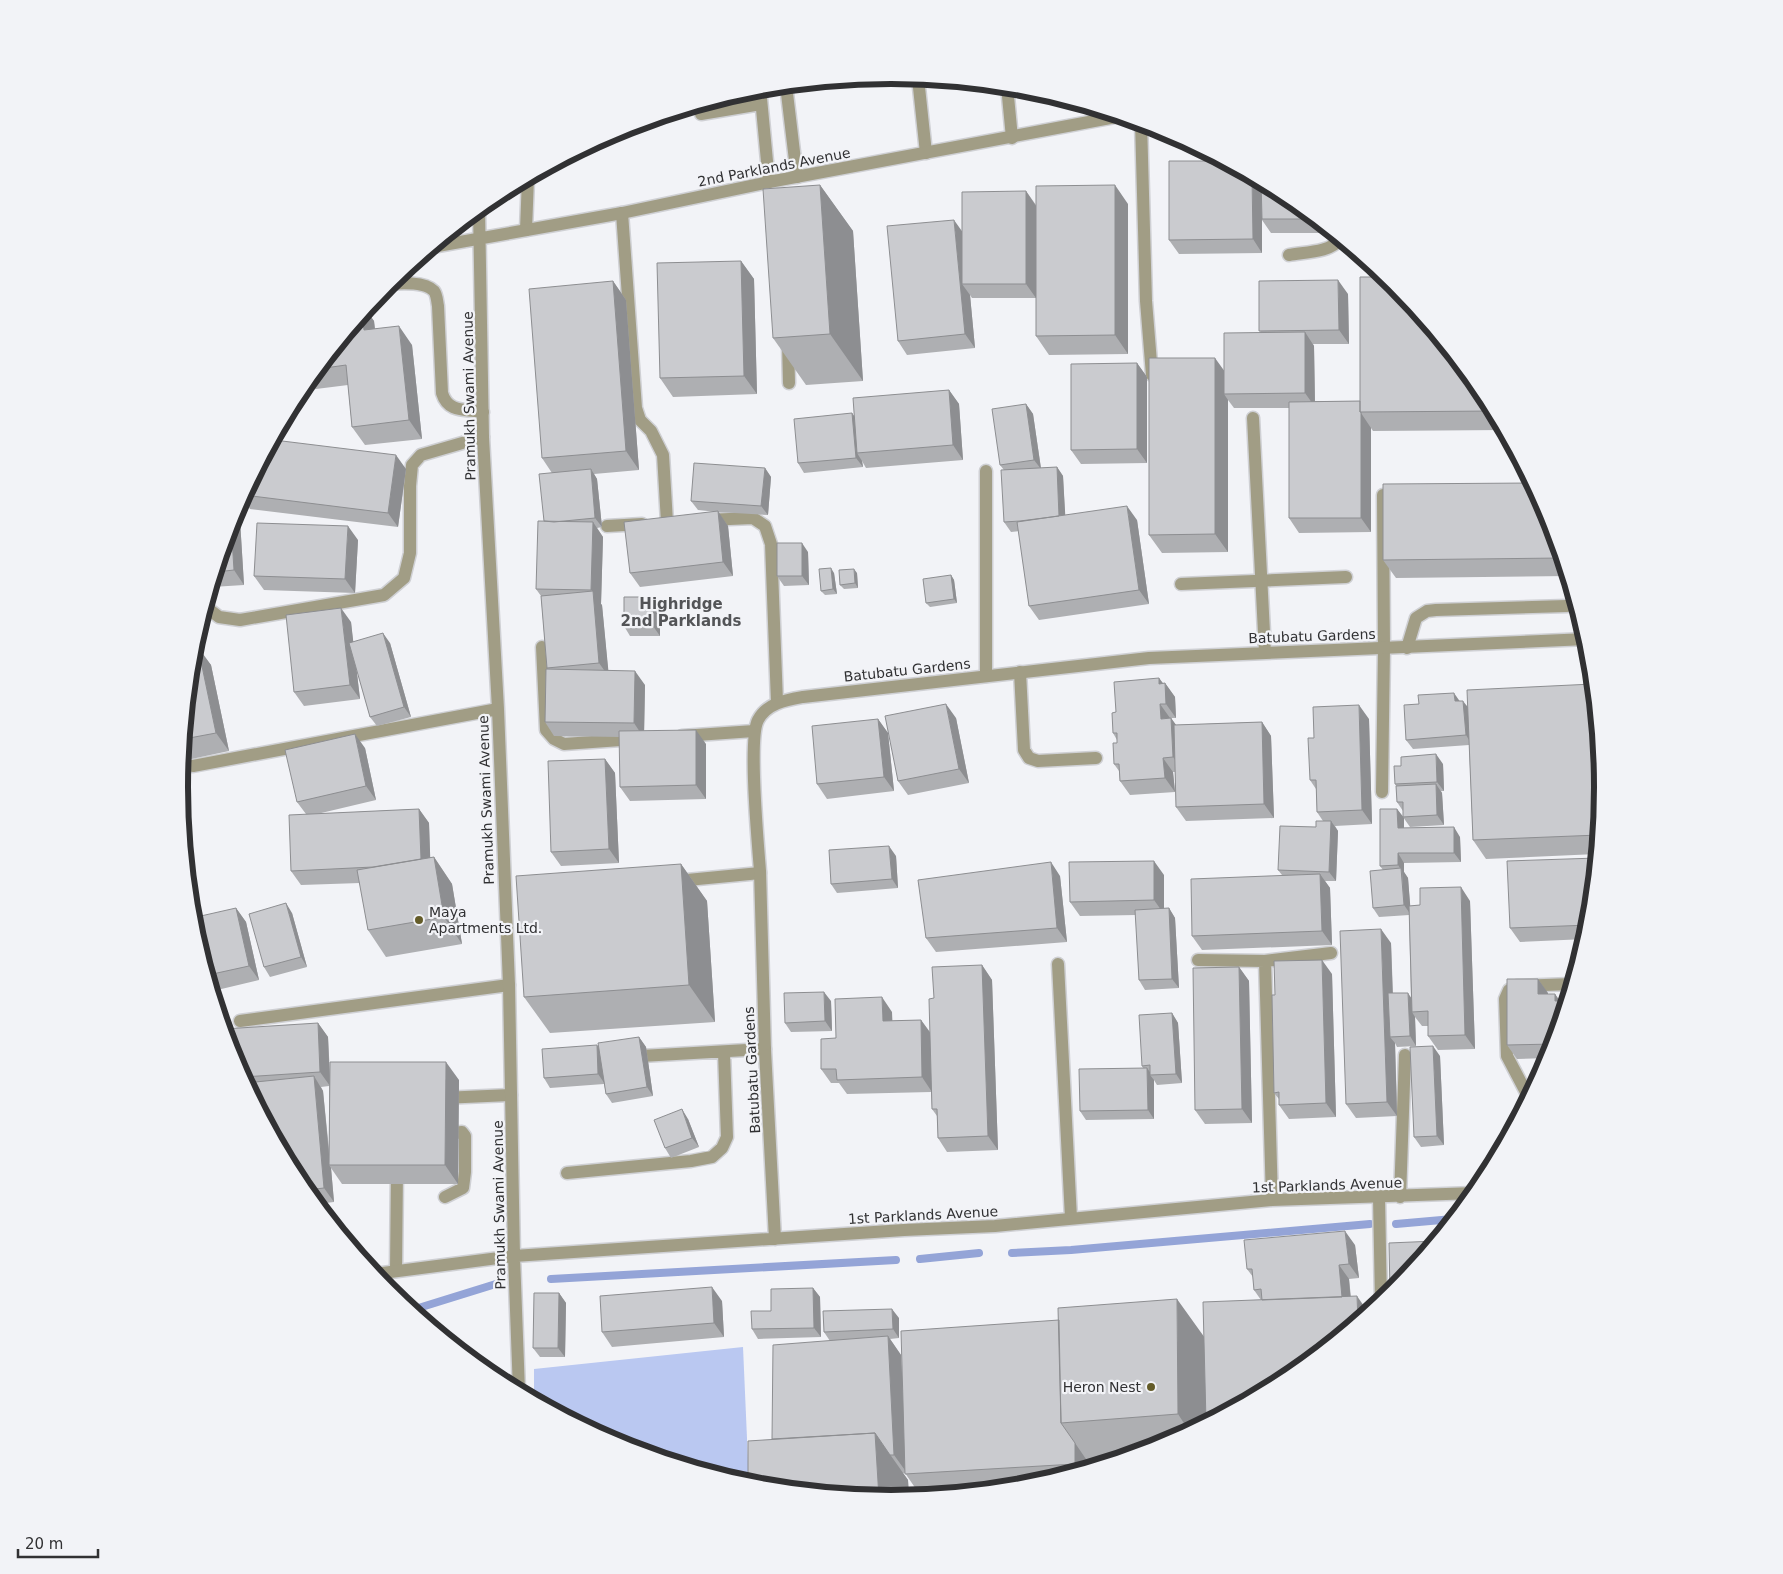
<svg xmlns="http://www.w3.org/2000/svg" width="1783" height="1574" font-family="'DejaVu Sans',sans-serif">
<style>
.green{fill:#bac8f1}
.lines{fill:none;stroke-linecap:round;stroke-linejoin:round}
.stream{stroke:#94a4d7;stroke-width:8}
.lane-casing{stroke:#cfd0d4;stroke-width:15}
.street-casing{stroke:#cfd0d4;stroke-width:15}
.lane{stroke:#a19d85;stroke-width:12}
.street{stroke:#a19d85;stroke-width:12}
.wall{fill:#aeafb2;fill-rule:evenodd}
.shaded-wall{fill:#8d8e91}
.building{fill:#cacbcf;stroke:#8d8e91}
.poi-dot{fill:#645c29;stroke:#f2f3f7;stroke-width:2}
.labels{text-anchor:middle;dominant-baseline:central;stroke-width:4.5;stroke-linejoin:round;paint-order:stroke}
.street-label{font-size:14px;fill:#313133;stroke:#f2f3f7}
.poi-label{font-size:14px;fill:#313133;stroke:#f2f3f7;text-anchor:start}
.neighbourhood-label{font-size:15px;font-weight:bold;fill:#535457;stroke:#f2f3f7}
.rim{fill:none;stroke:#313133;stroke-width:6}
</style>
<rect width="100%" height="100%" fill="#f2f3f7"/>
<path class="green" d="M743,1347L749,1484L619,1445L534,1399V1369Z"/>
<g class="lines">
<path class="stream" d="M1396,1224L1453,1219
M1012,1253L1071,1250L1370,1224
M920,1259L979,1253
M551,1279L896,1260
M412,1310L499,1283"/>
<g class="lane-casing">
<path id="lane" d="M918,78L926,153
M786,85L797,177
M1007,86L1012,138
M760,88L769,182
M701,114L761,104
M1141,122L1146,301L1152,375
M622,213L636,408L640,420L651,431L663,455L667,522
M526,230L528,178
M1289,255C1304,252 1330,253 1340,239
M387,284C399,283 425,281 434,291C437,295 437,301 438,306L442,393C448,413 465,409 483,412
M788,343L789,383
M706,520L753,518L765,526L771,544L777,702
M607,526L642,524
M1181,584L1346,577
M206,607L219,617L240,620L384,595L404,578L410,553V486L412,465L421,455L483,437
M542,647L546,730L554,739L564,744L635,739
M1407,648L1416,618L1427,611L1436,610L1567,606
M1020,672L1024,750L1029,758L1038,761L1096,758
M986,676V471
M682,736L754,731
M1382,792L1384,648L1383,495
M677,881L760,873
M1058,964L1071,1218
M240,1021L509,985
M641,1056L765,1049
M442,1098L511,1095
M1529,1098L1507,1056L1505,999L1509,990L1517,986L1572,984
M442,1134L462,1132L465,1136V1172L463,1188L445,1197
M567,1173L691,1161L712,1157L722,1148L727,1137L724,1052
M1379,1197L1381,1302
M396,1271L397,1169"/>
</g>
<g class="street-casing">
<path id="street" d="M479,209L483,437L498,709L509,985L514,1256L519,1391
M432,247L622,213L769,182L1121,116
M1253,418L1265,652
M193,766L498,709
M1198,960L1265,961
M1400,1197L1405,1055
M1272,1200L1265,961L1331,953
M775,1239C772,1176 768,1113 765,1050C763,990 762,931 760,871C758,844 748,739 758,720C767,703 786,700 803,697L1149,658L1587,639
M375,1274L514,1256L904,1230L995,1226L1272,1200L1475,1193"/>
</g>
<use href="#lane" class="lane"/>
<use href="#street" class="street"/>
</g>
<path class="wall" d="M820,185L853,231L863,381L806,385L773,338Z
M1026,191L1036,205L1128,204V354L1049,355L1036,336V298H972L970,295L975,348L907,355L898,341L962,231Z
M1287,195L1333,233H1271L1262,220V253L1179,254L1169,240Z
M741,261L754,279L757,394L673,397L660,378Z
M613,281L626,300L639,470L594,474L597,479L602,527L597,528L603,537L601,604L602,605L608,670L645,685L644,731L706,744V799L630,801L620,787V737L554,736L545,722L548,669L547,668L541,596L536,589L544,521L552,473L542,458Z
M1348,294L1349,344H1313L1314,346L1315,401H1360L1484,392L1504,430L1373,431L1371,428V532L1299,533L1289,518V408H1234L1228,400V552L1162,553L1149,535L1224,370L1261,332L1259,331Z
M366,310L374,321L375,329L412,345L422,439L365,445L352,427L348,385L300,391Z
M1137,363L1147,377V463L1081,464L1071,450Z
M949,390L959,404L963,460L866,468L862,461L863,467L804,473L798,463L852,413L854,416Z
M1026,404L1033,414L1041,468L1057,467L1063,476L1065,515L1137,520L1149,604L1039,620L1029,606L1019,531L1011,532L1004,522V470L1000,465Z
M274,440L406,469L398,527L250,509L243,498Z
M765,468L771,477L768,515L718,512L728,526L733,576L640,587L630,573L717,512L698,510L691,501Z
M239,504L244,585L212,587L234,514Z
M1549,515L1568,576L1396,578L1383,560Z
M358,540L355,593L264,590L254,576Z
M808,552L809,585L784,586L777,576Z
M834,573L837,594L825,595L821,591Z
M857,573L858,588L844,589L840,585Z
M951,575L954,580L957,603L930,607L926,603Z
M660,607V636H630L624,626Z
M351,622L353,642L390,643L411,717L377,726L370,717L356,666L360,699L304,706L294,692Z
M196,647L211,665L229,751L182,761L193,648Z
M1159,678L1163,683H1165L1175,697L1176,718H1171L1176,725L1262,722L1271,736L1274,818L1186,821L1176,807L1175,772H1173L1175,792L1130,795L1120,781L1119,771L1114,764L1117,743V740L1113,733L1116,712Z
M1460,701L1468,707L1604,787L1597,854L1486,859L1473,840L1469,745L1413,749L1406,740Z
M956,718L969,783L908,795L898,781Z
M878,719L888,733L894,791L827,799L817,784Z
M1369,719L1372,824L1335,826L1338,831L1336,881H1325L1330,888L1332,945L1202,950L1192,936L1282,875L1278,870L1316,827L1323,821L1317,812L1316,789L1310,780L1314,738Z
M365,748L376,800L317,814L419,809L429,823L430,858L434,857L452,884L462,944L386,957L368,930L360,883L301,885L291,871L306,814L297,802Z
M605,759L615,773L619,863L561,866L551,852Z
M1443,764L1444,791H1441L1442,793L1444,825L1410,827L1403,817V811L1397,802L1396,786L1395,784Z
M1397,809L1404,818V828L1460,837L1461,862L1404,863V872L1408,878L1410,906L1470,901L1475,1049L1438,1050L1428,1036V1026H1422L1415,1017L1416,1046L1397,1047L1395,1043L1397,1116L1356,1118L1346,1104L1391,943L1393,993L1411,998L1409,915L1379,917L1373,908L1383,870L1380,866Z
M896,856L898,888L837,893L831,884Z
M1597,858L1590,926L1586,939L1520,942L1510,928Z
M681,864L707,901L715,1022L550,1033L524,997Z
M1164,875V909L1169,908L1175,918L1179,988L1145,990L1139,980L1136,915L1080,916L1070,902Z
M1060,876L1067,942L936,952L926,938Z
M236,908L246,922L259,980L213,991L193,926Z
M292,913L307,967L270,977L264,967Z
M982,965L992,980L998,1150L947,1152L938,1138L937,1116L932,1109L931,1092L847,1094L839,1083H831L821,1069L836,1038L892,1012V1021L921,1020L930,1032L934,998Z
M1239,967L1249,981L1252,1123L1205,1124L1195,1110Z
M1332,974L1336,1117L1289,1119L1279,1105V1099L1274,1093Z
M1538,979L1548,994H1555L1559,1001H1567L1550,1058L1517,1059L1507,1045Z
M831,1001L832,1031L791,1032L785,1023Z
M1172,1013L1178,1023L1182,1083L1157,1085L1154,1080V1119L1086,1120L1080,1111L1143,1068L1142,1066Z
M318,1023L328,1037L330,1074L459,1080L458,1184H342L331,1168L334,1202L317,1204L299,1182L234,1059ZM329,1086V1149L323,1091L321,1087Z
M639,1037L646,1047L653,1096L612,1103L606,1094L604,1084L550,1088L544,1078L598,1047Z
M1440,1056L1444,1145L1421,1147L1414,1137Z
M688,1119L699,1147L671,1158L665,1148Z
M1355,1245L1359,1278L1349,1279L1351,1297L1287,1379L1164,1445L1091,1467L1088,1462V1468L1030,1485L1011,1487L918,1492L905,1473H903L908,1480L909,1497L891,1499L772,1439L830,1341L824,1332L899,1318V1338L890,1339L901,1355L903,1391L1204,1337L1261,1300L1254,1290L1253,1277L1247,1269Z
M813,1288L820,1297L821,1337L758,1339L752,1329L771,1311Z
M559,1293L566,1303L565,1357H540L533,1348Z
M722,1301L724,1337L612,1347L602,1332Z"/>
<path class="shaded-wall" d="M1252,176L1262,182V253L1253,239Z
M820,185L853,231L863,381L830,334Z
M1115,185L1128,204V354L1115,335Z
M1026,191L1036,206V298L1026,284Z
M954,220L964,234L962,284L970,295L975,348L965,334Z
M741,261L754,279L757,394L744,376Z
M1338,280L1348,294L1349,344L1339,330Z
M613,281L626,300L639,470L626,451Z
M366,310L374,321L377,349L364,330L362,315Z
M399,326L412,345L422,439L409,420Z
M1305,332L1314,346L1315,407L1305,393Z
M1215,358L1228,376L1224,394L1228,400V552L1215,534Z
M1137,363L1147,377V463L1137,449Z
M949,390L959,404L963,460L953,445Z
M1026,404L1033,414L1041,469L1034,460Z
M852,413L859,423L857,453L862,461L863,467L856,458Z
M1361,413L1371,428V532L1361,518Z
M396,455L406,469L398,527L388,513Z
M1057,467L1063,476L1066,528L1059,519Z
M765,468L771,477L768,515L761,506Z
M591,469L597,479L602,527L595,518Z
M239,504L244,585L234,570L231,523L234,514Z
M1127,506L1137,520L1149,604L1139,590Z
M718,511L728,526L733,576L723,562Z
M593,522L603,537L601,604L602,605L609,677L599,663L593,592L591,590Z
M348,526L358,540L355,593L345,579Z
M802,543L808,552L809,585L802,576Z
M831,568L834,573L837,594L833,589Z
M854,569L857,573L858,588L855,583Z
M951,575L954,580L957,603L954,599Z
M654,597L660,607V636L653,626Z
M341,608L351,622L360,699L350,685Z
M383,633L390,643L411,717L404,707Z
M198,647L211,665L229,751L216,733Z
M635,671L645,685L644,738L634,723Z
M1159,678L1166,688L1165,683L1175,697L1176,718L1166,704L1159,684Z
M1454,693L1461,703L1455,701Z
M1463,701L1470,710L1472,745L1466,735Z
M946,704L956,718L969,783L959,769Z
M1160,704L1170,718L1161,719Z
M1359,705L1369,719L1372,824L1362,810Z
M1171,718L1181,732L1183,771L1173,757Z
M878,719L888,733L894,791L884,777Z
M1262,722L1271,736L1274,818L1264,804Z
M696,730L706,744V799L696,785Z
M355,734L365,748L376,800L366,786Z
M1436,754L1443,764L1444,791L1437,782Z
M1163,758L1173,772L1175,792L1165,778Z
M605,759L615,773L619,863L609,849Z
M1436,784L1442,793L1444,825L1437,815Z
M419,809L429,823L431,879L421,865Z
M1397,809L1404,818V838L1398,828Z
M1331,821L1338,831L1336,881L1329,872Z
M1454,827L1460,837L1461,862L1454,853Z
M889,846L896,856L898,888L892,879Z
M1398,853L1404,863V872L1408,878L1411,915L1404,905L1402,871L1398,865Z
M434,857L452,884L462,944L444,917Z
M1154,861L1164,875V914L1154,900Z
M1051,862L1060,876L1067,942L1057,928Z
M681,864L707,901L715,1022L689,985Z
M1320,874L1330,888L1332,945L1322,931Z
M1461,887L1470,901L1475,1049L1465,1035Z
M286,903L292,913L307,967L301,957Z
M236,908L246,922L259,980L249,966Z
M1169,908L1175,918L1179,988L1172,979Z
M1381,929L1391,943L1394,1037H1390L1395,1043L1397,1116L1387,1102Z
M1322,960L1332,974L1336,1117L1326,1103Z
M982,965L992,980L998,1150L988,1136Z
M1239,967L1249,981L1252,1123L1242,1109Z
M1538,979L1548,993V1009L1538,994Z
M824,992L831,1001L832,1031L825,1021Z
M1408,993L1414,1002L1412,1012L1415,1017L1416,1046L1410,1036Z
M1555,994L1565,1008L1555,1001Z
M882,997L892,1012L893,1035L883,1021Z
M1172,1013L1178,1023L1182,1083L1176,1074Z
M921,1020L931,1034L932,1092L922,1077Z
M318,1023L328,1037L330,1086L320,1072Z
M639,1037L646,1047L653,1096L647,1087Z
M597,1045L603,1054L605,1084L598,1074Z
M1433,1046L1440,1056L1444,1145L1437,1136Z
M446,1062L459,1080L458,1184L445,1165Z
M1147,1068L1152,1075H1150L1154,1080V1119L1148,1110Z
M314,1076L323,1091L330,1165H329L331,1168L334,1202L324,1188Z
M682,1109L688,1119L699,1147L692,1138Z
M1345,1231L1355,1245L1359,1278L1349,1264Z
M1339,1265L1349,1279L1352,1317L1342,1302Z
M712,1287L722,1301L724,1337L714,1323Z
M813,1288L820,1297L821,1337L814,1328Z
M559,1293L566,1303L565,1357L558,1348Z
M1357,1296L1368,1312L1358,1321Z
M1177,1299L1210,1345V1420L1189,1431L1178,1414Z
M892,1309L899,1318V1338L893,1329Z
M888,1336L901,1355L907,1473L894,1455Z
M875,1433L908,1480L909,1497L891,1499L879,1498Z
M1075,1443L1088,1462V1468L1079,1471L1075,1464Z"/>
<path class="building" d="M1169,161H1223L1252,176L1253,239L1169,240Z
M1261,181L1287,195L1316,219H1262Z
M820,185L830,334L773,338L763,189Z
M1115,185V335L1036,336V186Z
M1026,191V284H962V192Z
M954,220L965,334L898,341L887,226Z
M741,261L744,376L660,378L657,263Z
M1360,277H1387L1395,284L1484,392L1494,411L1360,412Z
M1338,280L1339,330L1259,331V281Z
M613,281L626,451L542,458L529,289Z
M362,315L364,330L399,326L409,420L352,427L346,365L318,369Z
M1305,332V393L1224,394V333Z
M1149,358H1215V534L1149,535Z
M1137,363V449L1071,450V364Z
M949,390L953,445L857,453L853,398Z
M1360,401V412H1361V518H1289V402Z
M1026,404L1034,460L1000,465L992,409Z
M852,413L856,458L798,463L794,419Z
M274,440L396,455L388,513L244,495Z
M694,463L765,468L761,506L691,501Z
M1057,467L1059,516L1020,521L1004,522L1001,470Z
M591,469L595,518L554,522L544,521L539,474Z
M1532,483L1549,515L1562,558L1383,560V484Z
M1127,506L1139,590L1029,606L1017,522Z
M718,511L723,562L630,573L624,522Z
M538,521L593,522L591,590L536,589Z
M231,523L234,570L216,572Z
M257,523L348,526L345,579L254,576Z
M777,543H802V576H777Z
M831,568L833,589L821,591L819,569Z
M854,569L855,583L840,585L839,570Z
M951,575L954,599L926,603L923,579Z
M593,591L599,663L547,668L541,596Z
M624,597H654L653,626H624Z
M341,608L350,685L294,692L286,615Z
M383,633L404,707L370,717L349,643Z
M198,647L216,733L184,739L193,648Z
M546,669L635,671L634,723L545,722Z
M1584,670H1592L1593,684H1584Z
M1159,678V684L1165,683L1166,704H1160L1161,719L1171,718L1173,757L1163,758L1165,778L1120,781L1119,764H1114L1113,743H1117V733H1113L1112,713L1116,712L1114,682Z
M1593,684L1604,787L1599,835L1473,840L1467,690Z
M1454,693L1455,701H1463L1466,735L1406,740L1404,705L1419,704L1418,695Z
M946,704L959,769L898,781L885,716Z
M1359,705L1362,810L1317,812L1316,780H1310L1308,738H1314L1313,707Z
M878,719L884,777L817,784L812,726Z
M1262,722L1264,804L1176,807L1174,725Z
M696,730V785L620,787L619,731Z
M355,734L366,786L297,802L285,750Z
M1436,754L1437,782L1395,784L1394,766H1401V757Z
M605,759L609,849L551,852L548,761Z
M1436,784L1437,815L1403,817V802H1397L1396,786Z
M419,809L421,859L373,867L291,871L289,815Z
M1380,809H1397L1398,828L1454,827V853H1398V865L1380,866Z
M1316,821H1331L1329,872L1278,870L1280,826L1316,827Z
M889,846L892,879L831,884L829,850Z
M434,857L444,917L368,930L357,870Z
M1597,858L1590,925L1510,928L1507,861Z
M1154,861V900L1070,902L1069,862Z
M1051,862L1057,928L926,938L918,880Z
M681,864L689,985L524,997L516,876Z
M1401,868L1404,905L1373,908L1370,871Z
M1320,874L1322,931L1192,936L1191,879Z
M1461,887L1465,1035L1428,1036V1011L1412,1012L1409,906L1420,905V888Z
M286,903L301,957L264,967L249,914Z
M236,908L249,966L208,975L193,926L192,918Z
M1169,908L1172,979L1139,980L1135,910Z
M1381,929L1387,1102L1346,1104L1340,931Z
M1322,960L1326,1103L1279,1105V1092L1274,1093L1272,995H1275L1274,961Z
M982,965L988,1136L938,1138L937,1109H932L929,999L934,998L932,967Z
M1239,967L1242,1109L1195,1110L1193,968Z
M1507,979H1538V994H1555V1001H1567L1554,1044L1507,1045Z
M1569,979H1574L1569,996Z
M824,992L825,1021L785,1023L784,993Z
M1388,993H1408L1410,1036L1390,1037Z
M882,997L883,1021L921,1020L922,1077L837,1080L836,1069H821V1039L836,1038L835,999Z
M1172,1013L1176,1074L1150,1075V1065L1142,1066L1139,1015Z
M318,1023L320,1072L243,1077L234,1059L224,1029Z
M639,1037L647,1087L606,1094L598,1043Z
M597,1045L598,1074L544,1078L542,1049Z
M1433,1046L1437,1136L1414,1137L1410,1047Z
M330,1062H446L445,1165H329Z
M1147,1068L1148,1110L1080,1111L1079,1069Z
M314,1076L324,1188L306,1190L299,1182L246,1083Z
M682,1109L692,1138L665,1148L654,1120Z
M1345,1231L1349,1264L1339,1265L1342,1297L1262,1300L1261,1289L1254,1290L1252,1269H1247L1244,1240Z
M1436,1241L1395,1291L1392,1293H1390L1389,1243Z
M712,1287L714,1323L602,1332L600,1296Z
M813,1288L814,1328L752,1329L751,1311H771V1289Z
M534,1293H559L558,1348H533Z
M1357,1296L1358,1321L1287,1379L1206,1422L1203,1302Z
M1177,1299L1178,1414L1061,1423L1058,1308Z
M892,1309L893,1329L824,1332L823,1311Z
M1059,1320L1061,1423L1075,1443V1464L905,1474L901,1331Z
M888,1336L894,1455H890L875,1433L772,1439L773,1345Z
M875,1433L879,1498L752,1485L748,1484V1441Z"/>
<g class="poi-dot">
<circle cx="419" cy="920" r="5"/>
<circle cx="1151" cy="1387" r="5"/>
</g>
<g class="labels">
<g class="street-label">
<text transform="translate(774 167) rotate(-11)">2nd Parklands Avenue</text>
<text transform="translate(469 396) rotate(-91)">Pramukh Swami Avenue</text>
<text transform="translate(1312 636) rotate(-2)">Batubatu Gardens</text>
<text transform="translate(907 670) rotate(-6)">Batubatu Gardens</text>
<text transform="translate(486 800) rotate(-92)">Pramukh Swami Avenue</text>
<text transform="translate(752 1070) rotate(-93)">Batubatu Gardens</text>
<text transform="translate(1327 1185) rotate(-2)">1st Parklands Avenue</text>
<text transform="translate(499 1205) rotate(-91)">Pramukh Swami Avenue</text>
<text transform="translate(923 1215) rotate(-3)">1st Parklands Avenue</text>
</g>
<g class="poi-label">
<text x="429" y="912">Maya<tspan x="429" dy="16">Apartments Ltd.</tspan></text>
<text x="1141" y="1387" text-anchor="end">Heron Nest</text>
</g>
<g class="neighbourhood-label">
<text x="681" y="604">Highridge<tspan x="681" dy="17">2nd Parklands</tspan></text>
</g>
</g>
<path d="M0 0H1783V1574H0ZM188 787a703 703 0 1 1 1406 0a703 703 0 1 1-1406 0Z" fill="#f2f3f7" fill-rule="evenodd"/>
<path class="rim" d="M188 787a703 703 0 1 1 1406 0a703 703 0 1 1-1406 0Z"/>
<path d="M18 1549v8h80v-8" fill="none" stroke="#313133" stroke-width="2.5"/>
<text x="25" y="1549" font-size="15" fill="#313133" stroke="#f2f3f7" stroke-width="4" paint-order="stroke">20 m</text>
</svg>
